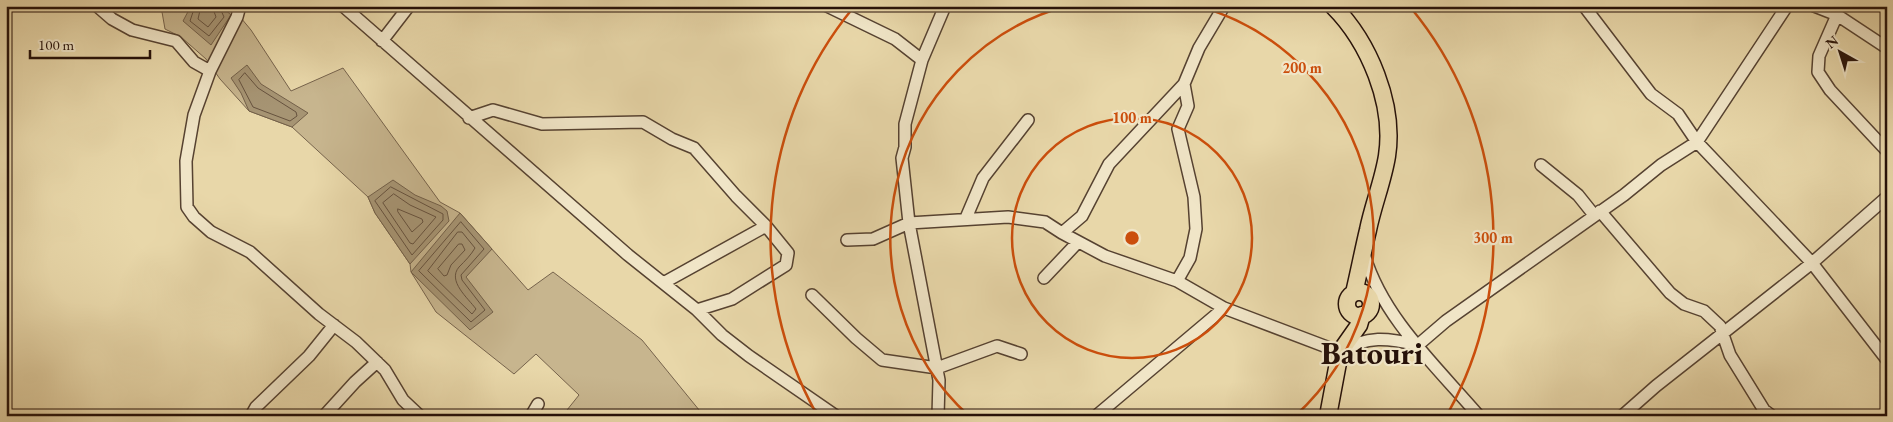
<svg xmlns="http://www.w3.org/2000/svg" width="1893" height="422" font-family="'EB Garamond',serif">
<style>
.green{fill:#c7b58e;stroke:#76634c}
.water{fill:#a69473;stroke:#736049}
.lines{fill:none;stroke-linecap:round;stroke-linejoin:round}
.shore{stroke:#66523e;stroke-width:1}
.minor-casing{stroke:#564231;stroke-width:14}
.highway-casing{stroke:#261109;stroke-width:19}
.minor{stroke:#f0e5c7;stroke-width:11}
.highway{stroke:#e8d7a9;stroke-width:16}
.ring{fill:none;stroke:#cb4e0c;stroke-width:2.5}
.labels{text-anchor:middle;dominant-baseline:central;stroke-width:4.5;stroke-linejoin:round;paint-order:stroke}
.town-label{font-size:32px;font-weight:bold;fill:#261109;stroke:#f0e5c7}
.centre{fill:#cb4e0c;stroke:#f0e5c7;stroke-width:2.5}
.ring-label{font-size:15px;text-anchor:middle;font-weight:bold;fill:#cb4e0c;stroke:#f0e5c7;stroke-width:4.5;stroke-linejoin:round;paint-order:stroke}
</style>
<rect width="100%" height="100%" fill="#e8d7a9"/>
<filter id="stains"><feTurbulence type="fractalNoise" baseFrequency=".004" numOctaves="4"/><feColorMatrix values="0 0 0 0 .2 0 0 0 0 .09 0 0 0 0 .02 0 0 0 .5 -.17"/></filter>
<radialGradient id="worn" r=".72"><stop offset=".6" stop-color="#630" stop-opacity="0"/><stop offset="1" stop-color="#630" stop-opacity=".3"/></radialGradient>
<path class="green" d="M154,6H231L251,30L291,91L343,68L440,202L460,213L528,290L553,272L642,340L704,416H571L567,410L579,395L536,354L514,374L436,312L411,272L410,264L375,213L368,197L292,127L249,111L220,79L206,59L181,37L165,29L162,12Z"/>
<path class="water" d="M191,6H221L231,15L211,45L183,21Z
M247,65L261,84L308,113L292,127L249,111L241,93L231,78Z
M393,180L415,195L441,206L447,211L449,221L410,264L375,213L368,197Z
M460,213L492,249L466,277L493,312L470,330L411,272Z"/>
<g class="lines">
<path class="shore" d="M195,6L190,21L209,36L224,17L219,6
M201,6L198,19L208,27L216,17L212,6
M245,73L258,88L296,112L297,116L290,121L253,107L239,80Z
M391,187L443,214V220L412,255L375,201Z
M394,194L410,205L436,217L413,244L410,243L383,203Z
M398,209L422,219L423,222L412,232L398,212Z
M461,222L484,249L461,275L462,280L485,310L471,322L419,271Z
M458,232H462L475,248C471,255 465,261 459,267C447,281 468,298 476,309L472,314L428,271Z
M459,244H462L465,250L451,265L447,275L444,276L438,269Z"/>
<g class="minor-casing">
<path id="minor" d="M97,6L112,19L132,30L176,41L194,62L210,71
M240,6L237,17L210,71L194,115L186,161L187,207L194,217L211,232L250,252L319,314L356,342L385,370L403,400L420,416
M343,6L628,255L697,310L722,335L749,356L836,416
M827,6L895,39L922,60
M945,6L922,60L905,124V147L902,158L909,223L1008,217L1045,222L1062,233L1105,256L1177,281L1224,308L1340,352C1367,335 1388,338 1418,345L1446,321L1624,195L1661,165L1697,142L1787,6
M1584,6L1651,94L1678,114L1697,142L1812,263L1887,360
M1814,6L1837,15L1887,48
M1837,15L1819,56L1818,72L1830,90L1887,151
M382,41L409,6
M469,118L493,110L542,124L643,122L672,139L694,148L736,196L766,226L788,253L786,265L732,299L697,310
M1541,165L1578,195L1594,215
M1600,211L1670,293L1684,304L1704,311L1720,326L1730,355L1764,410L1772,416
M966,218L983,178L1028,120
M1062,233L1082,216L1109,164L1184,84L1199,48L1224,6
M847,240L873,239L909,223L939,380L938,416
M1364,254C1382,317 1437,367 1479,416
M1044,278L1078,242
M1177,281L1190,258L1196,229L1194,197L1178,129L1188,106L1184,84
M665,282L766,226
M812,295L856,338L882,360L937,368L997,346L1021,354
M251,416L256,407L309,356L334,325
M324,416L355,382L377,362
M531,416L538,404
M1096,416L1224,308
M1622,416L1656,386L1812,263L1887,197
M1885,416L1887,415"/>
</g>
<g class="highway-casing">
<path id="highway" d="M1333,6C1369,42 1395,104 1387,156C1383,181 1373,205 1368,230C1363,251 1359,272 1354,293
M1347 304a12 12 0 1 1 24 0a12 12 0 1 1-24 0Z
M1328,416L1340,352L1359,325L1362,315"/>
</g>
<use href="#minor" class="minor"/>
<use href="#highway" class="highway"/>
</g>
<g class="ring">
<circle cx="1132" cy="238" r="120"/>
<path d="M969 416A241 241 0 0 1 1066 6M1198 6A241 241 0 0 1 1295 416"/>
<path d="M816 413A361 361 0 0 1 853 8M1411 8A361 361 0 0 1 1448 413"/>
</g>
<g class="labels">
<g class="town-label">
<text x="1372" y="353">Batouri</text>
</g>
</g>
<circle cx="1132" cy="238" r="8" class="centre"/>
<g class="ring-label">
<text x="1302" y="73">200 m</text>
<text x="1132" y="123">100 m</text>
<text x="1493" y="243">300 m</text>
</g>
<rect width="1893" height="422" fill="none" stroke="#e8d7a9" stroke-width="25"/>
<rect x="8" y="8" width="1878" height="407" fill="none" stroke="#261109" stroke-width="2.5"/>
<rect x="12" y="12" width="1868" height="397" fill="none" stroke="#261109"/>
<g transform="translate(1840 52) rotate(321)" stroke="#f0e5c7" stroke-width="4" paint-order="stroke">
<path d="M0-4L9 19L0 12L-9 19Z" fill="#261109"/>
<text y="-8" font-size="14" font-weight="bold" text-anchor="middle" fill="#261109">N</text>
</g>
<path d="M30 50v8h120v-8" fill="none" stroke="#261109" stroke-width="2.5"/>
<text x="38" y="50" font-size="15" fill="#261109" stroke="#f0e5c7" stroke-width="4" paint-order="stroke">100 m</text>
<rect width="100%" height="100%" filter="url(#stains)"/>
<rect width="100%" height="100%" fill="url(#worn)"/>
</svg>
